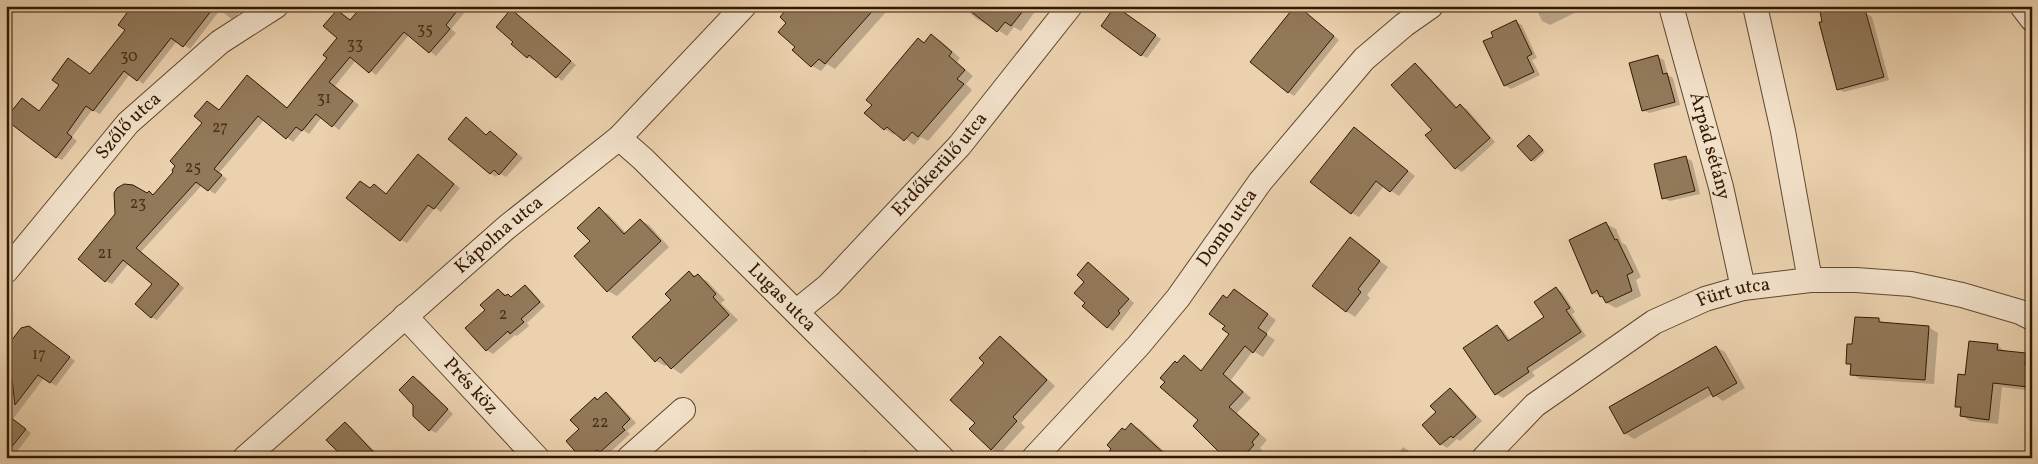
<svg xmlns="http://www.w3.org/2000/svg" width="2038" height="464" font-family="Vollkorn,serif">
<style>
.shadow{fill:#0003}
.building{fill:#92795a;stroke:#311900}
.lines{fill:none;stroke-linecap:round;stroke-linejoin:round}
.street-casing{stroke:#60472c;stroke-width:26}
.street{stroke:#f2e1ca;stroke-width:24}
.labels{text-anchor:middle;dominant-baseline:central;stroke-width:4.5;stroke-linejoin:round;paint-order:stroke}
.number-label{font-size:16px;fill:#493116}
.street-label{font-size:19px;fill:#311900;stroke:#f2e1ca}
</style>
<rect width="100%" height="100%" fill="#ebd1ae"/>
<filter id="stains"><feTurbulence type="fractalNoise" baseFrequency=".004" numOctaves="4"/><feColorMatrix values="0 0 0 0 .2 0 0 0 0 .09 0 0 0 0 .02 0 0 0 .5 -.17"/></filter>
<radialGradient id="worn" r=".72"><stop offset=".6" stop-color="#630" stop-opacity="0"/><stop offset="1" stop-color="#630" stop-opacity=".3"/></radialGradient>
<path class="shadow" d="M142,6H245L233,20L220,10L190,49L177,41L143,84L130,74L100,114L92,110L72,137L77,141L62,160L56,157L40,112L91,75L126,30Z
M363,6H470L451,29L456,33L436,56L409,35L376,75L356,60L335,86L359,105L339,130L322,117L309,134L303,130L293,142L264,120L219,173L227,179L215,194L202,185L141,252L184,288L157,320L151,317L154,284L129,263L112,284L106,281L147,195L149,193L154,196L248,77L288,109L329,58L339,38L337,11L351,21Z
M791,6H880L886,12L835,69L827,64L821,71L812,66L797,47L788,23Z
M961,6H1039L1021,31L1014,27L1007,36L987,23L986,24L977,19Z
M1296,6L1339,40L1294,96L1288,92Z
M1535,6H1589L1550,25L1542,21Z
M1116,7L1161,39L1147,58L1141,55Z
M511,11L576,65L562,81L535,59L534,60L527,57L514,41Z
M1866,13L1872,17L1889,80L1844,92L1838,89L1824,23Z
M1516,22L1522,25L1537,58L1532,60L1540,75L1511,89L1505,85L1495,37Z
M932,36L941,41L960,58L957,62L973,76L966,84L972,90L928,141L921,137L914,145L896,132L894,135L885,129L866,113L919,40L925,43Z
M1658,57L1664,60L1668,75L1673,78L1680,105L1649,113L1643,110Z
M1415,64L1421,68L1458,108L1460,106L1467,109L1495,142L1462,172L1456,168Z
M1355,128L1415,176L1399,196L1384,186L1359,217L1352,213Z
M491,132L523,158L506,177L499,173L496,177L490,173Z
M1529,136L1545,152L1534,162L1532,160Z
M418,156L460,188L441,212L435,208L407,243L401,240L361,182L371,189L374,185L387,195Z
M1686,158L1692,161L1700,194L1670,201L1663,198Z
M599,209L608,214L626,233L640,220L649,225L669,247L617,296L608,291L592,241Z
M1606,224L1616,229L1622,243L1626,245L1641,277L1636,280L1641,296L1616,308L1607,303L1603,297L1593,293Z
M1350,239L1388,267L1367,295L1370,298L1355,317L1346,311Z
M1089,264L1134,303L1113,331L1107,327L1086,282Z
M2032,267V278L2028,276Z
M689,273L707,281L725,300L721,303L738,320L681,374L667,364L665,366L656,361L672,300Z
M525,286L531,290L545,306L527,323L529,326L517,336L515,335L493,354L487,350L467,328L486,310L499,290L512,298Z
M1556,288L1562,292L1575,312L1572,314L1586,336L1532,372L1535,376L1503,398L1496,394L1497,326L1503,330L1511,341L1546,318Z
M1243,296L1276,320L1266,334L1275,340L1263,357L1253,351L1231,380L1251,398L1237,413L1267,440L1260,448L1262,450L1255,458H1227L1200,420L1178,364L1184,357L1203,371L1230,334L1227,325L1228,299Z
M1879,320L1887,324L1928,327L1938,333L1934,384L1860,379L1851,374L1852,366L1847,363L1854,346Z
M35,331L75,361L56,386L44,378L13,419L31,433L12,458H8L6,457V370Z
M1000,338L1009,343L1055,386L1021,423L1025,427L1000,454L991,449L977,423Z
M1997,345L2006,352L2026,355L2032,358V391L2002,387L1998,424L1970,421L1961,415L1962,409L1956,406L1967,376Z
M1716,347L1725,352L1745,388L1723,401L1713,394L1634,439L1625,433L1611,408Z
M413,378L420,381L453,414L436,433L430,430Z
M1450,389L1456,393L1482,421L1460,441L1457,439L1447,448L1441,444L1424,425L1438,412Z
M606,394L612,397L636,423L627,431L630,434L607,455L604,453L598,458H583L581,429L595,398L599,400Z
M345,424L351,427L381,458H337L334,455L338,451Z
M1132,425L1141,430L1171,458H1112Z
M1403,447L1409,451L1418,458H1395Z
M864,450L873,456L875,458H856Z
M711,453L718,457L719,458H707Z
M879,455L884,458H876Z"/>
<path class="building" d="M132,6H215L183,47L171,38L137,81L124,71L93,111L86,106L67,133L72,137L56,158L6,120V118L22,98L39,111L59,85L52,80L68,58L90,74L125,30L118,25Z
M362,6H461L446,25L450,29L429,53L404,32L369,73L350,57L329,82L353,101L332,127L316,114L302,131L296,127L286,139L258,116L214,169L222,175L208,191L196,182L136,248L179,284L151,318L135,304L152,284L123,260L105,282L78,259L115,214L114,193L117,188L124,184L133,185L147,193L149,191L153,195L173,172L172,170L175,166L170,161L202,123L194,116L207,101L219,110L247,75L287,108L327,58L323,55L337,38L323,26L337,10L350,20Z
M789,6H877L825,64L819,59L811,67L792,50L795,47L778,32L786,23L780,17Z
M964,6H1027L1011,26L1005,22L997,32Z
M1115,6L1156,35L1141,56L1101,26Z
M1295,6H1298L1334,36L1288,93L1250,62Z
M1819,6H1864L1884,77L1837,90L1819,22H1822Z
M511,9L571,61L556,78L529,55L527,58L511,44L513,42L496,27Z
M1516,20L1532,54L1527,57L1534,72L1504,86L1483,41L1493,37L1491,32Z
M931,34L952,52L949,56L965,70L957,79L964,84L918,137L912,132L904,141L887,127L884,130L864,113L872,105L866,100L918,38L924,43Z
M1658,55L1663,74L1667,73L1675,102L1642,111L1629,63Z
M1415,63L1456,108L1460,104L1490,138L1455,169L1425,135L1432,130L1391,85Z
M466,117L486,135L490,131L517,154L499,175L494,170L490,174L448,139Z
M1354,127L1408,171L1390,192L1376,181L1351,214L1310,182Z
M1529,135L1543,150L1531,161L1517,146Z
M418,154L454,184L434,209L428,205L400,241L346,198L360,181L370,188L374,184L386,194Z
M1686,156L1695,191L1662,199L1654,164Z
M599,207L624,234L640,219L661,241L607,292L574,256L590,241L577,228Z
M1606,222L1615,240L1617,239L1633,272L1627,275L1632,291L1606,303L1602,296L1600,297L1597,290L1592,294L1569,240Z
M1350,237L1380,261L1358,289L1361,292L1346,312L1312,286Z
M1088,262L1129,299L1118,311L1120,313L1107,328L1082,306L1085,303L1074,293L1084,282L1077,275Z
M689,271L694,277L698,274L716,294L713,297L729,315L671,369L660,357L655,362L632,337L671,300L665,294Z
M525,285L540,302L521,319L524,322L510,334L508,331L486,351L465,328L485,310L480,305L498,289L505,296L508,294L511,297Z
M1556,287L1570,308L1566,310L1581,332L1527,368L1529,372L1495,395L1463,348L1497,325L1508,341L1544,317L1534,302Z
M1234,289L1268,314L1258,328L1267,334L1253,353L1245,346L1223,374L1243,392L1229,407L1259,434L1252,442L1254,445L1242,458H1225L1193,426L1198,420L1160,387L1165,382L1160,378L1175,361L1177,363L1184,355L1201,371L1229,334L1222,329L1225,326L1209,314L1223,295L1227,298Z
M1855,317L1879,318V322L1929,326L1925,380L1850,375L1851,364H1846L1847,344H1852Z
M29,326L70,357L50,383L38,375L15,405L8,345L21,328Z
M1000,336L1047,380L1013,417L1017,421L991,450L969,429L975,423L950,400L984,363L979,358Z
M1969,341L1998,344L1997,350L2026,353L2025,365L2030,366L2028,387L1993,383L1989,420L1960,416L1961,407H1955L1958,374L1965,375Z
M1716,346L1737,383L1713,397L1708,387L1624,434L1609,407Z
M413,376L448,409L429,431L413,416V405L399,390Z
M1450,388L1476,417L1453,438L1451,436L1440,445L1422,425L1436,412L1430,406Z
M606,392L630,419L622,427L625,430L600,452L597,450L588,458H581L566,441L579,429L570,420L595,397L597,400Z
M6,414L26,429L6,454Z
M345,422L365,443L379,458H344L326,440Z
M1131,423L1169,458H1104L1111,449L1107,445L1122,428L1125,430Z"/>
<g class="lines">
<g class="street-casing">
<g id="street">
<path id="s1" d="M1671,6L1721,187L1743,288"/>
<path d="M1755,6L1783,131L1810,280"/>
<path d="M2022,6L2032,19"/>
<path id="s2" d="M619,138L643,159L942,458"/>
<path id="s3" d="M6,271L128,123L220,42L276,6"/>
<path id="s4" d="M797,311L829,285L960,145L1070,6"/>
<path id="s5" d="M405,316L537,458"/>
<path id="s6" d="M245,458L507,227L619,138L744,6"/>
<path d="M629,458L683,410"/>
<path id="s7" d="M1034,458L1138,346L1178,298L1260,182L1364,59L1404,25L1431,6"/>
<path id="s8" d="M1484,458L1535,405L1654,322L1705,299L1743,288L1810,280H1856L1911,284L1962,295L2020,312L2032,318"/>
</g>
</g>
<use href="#street" class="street"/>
</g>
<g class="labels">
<g class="number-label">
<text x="425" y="30">35</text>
<text x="355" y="45">33</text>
<text x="129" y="57">30</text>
<text x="324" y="99">31</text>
<text x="220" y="128">27</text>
<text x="193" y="168">25</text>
<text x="138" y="204">23</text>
<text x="105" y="254">21</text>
<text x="503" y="315">2</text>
<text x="39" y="355">17</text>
<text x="600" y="423">22</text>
</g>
<g class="street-label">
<text stroke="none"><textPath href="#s3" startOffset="190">Szőlő utca</textPath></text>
<text stroke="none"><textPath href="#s1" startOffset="145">Árpád sétány</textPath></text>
<text stroke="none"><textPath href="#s4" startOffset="205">Erdőkerülő utca</textPath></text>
<text stroke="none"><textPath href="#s7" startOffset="301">Domb utca</textPath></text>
<text stroke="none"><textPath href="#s6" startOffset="338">Kápolna utca</textPath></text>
<text stroke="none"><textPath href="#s8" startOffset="304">Fürt utca</textPath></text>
<text stroke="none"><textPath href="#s2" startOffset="228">Lugas utca</textPath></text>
<text stroke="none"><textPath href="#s5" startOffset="96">Prés köz</textPath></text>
</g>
</g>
<rect width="2038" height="464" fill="none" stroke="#ebd1ae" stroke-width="25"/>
<rect x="8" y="8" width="2023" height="449" fill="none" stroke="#311900" stroke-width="2.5"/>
<rect x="12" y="12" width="2013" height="439" fill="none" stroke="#311900"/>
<rect width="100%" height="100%" filter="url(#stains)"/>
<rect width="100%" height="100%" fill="url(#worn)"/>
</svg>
